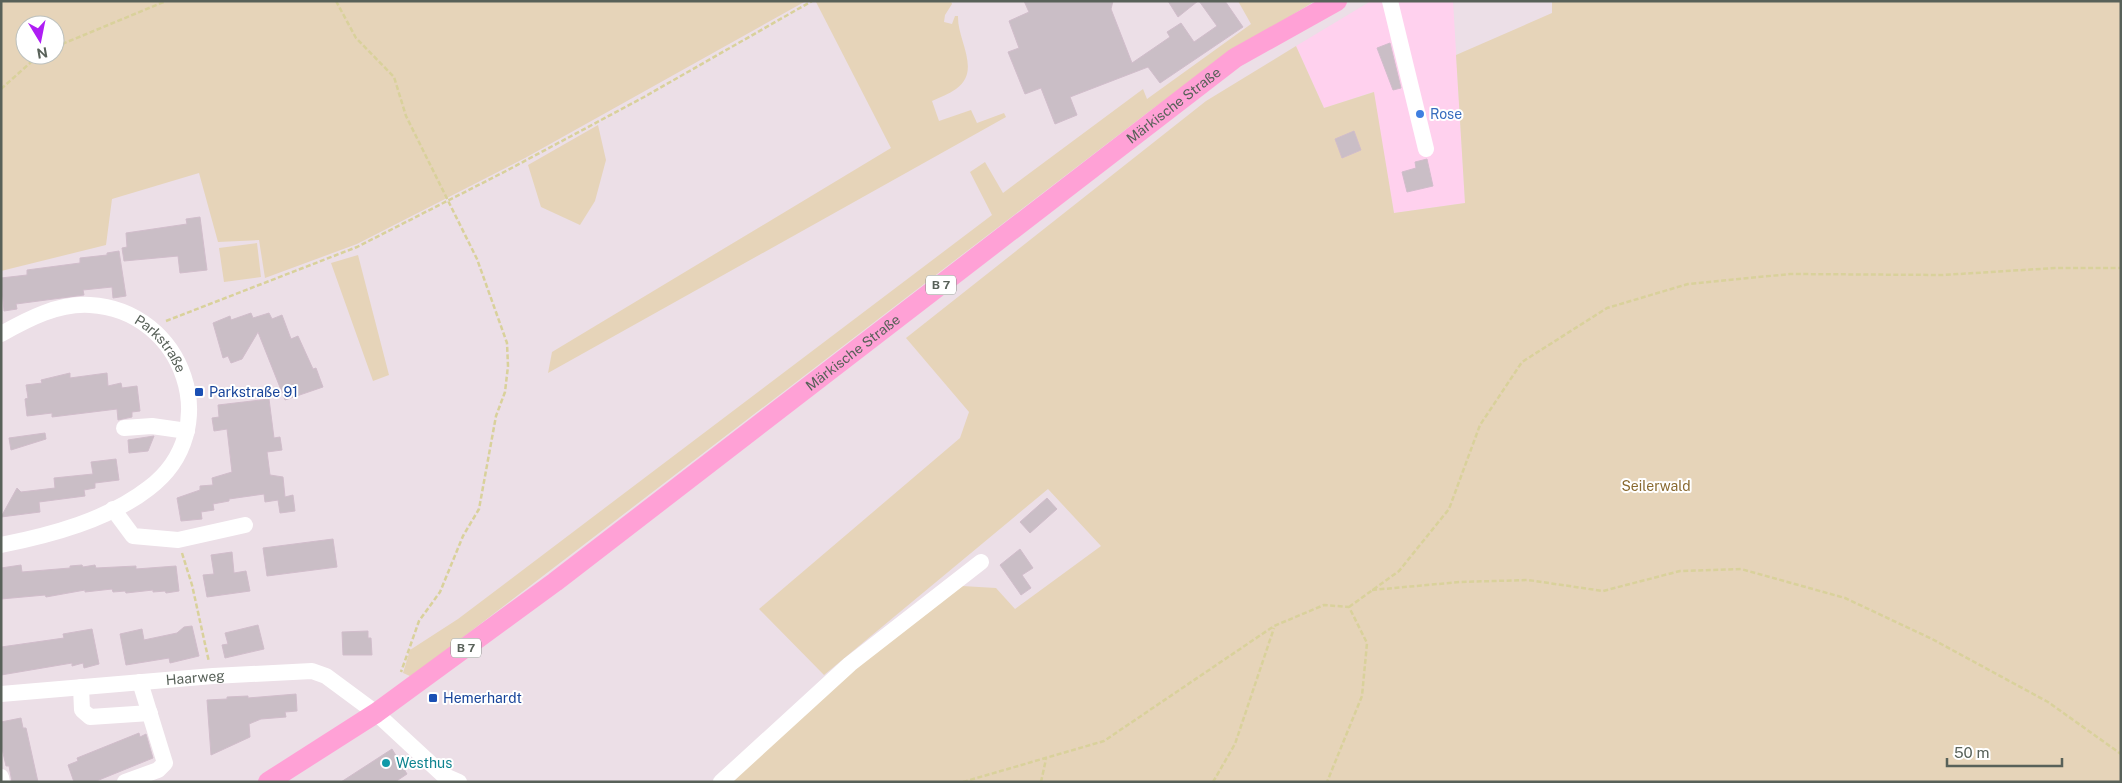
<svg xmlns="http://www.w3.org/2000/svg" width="2122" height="783" font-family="'Public Sans',sans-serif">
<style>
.commercial{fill:#ffd1ee}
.green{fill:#e6d4b9;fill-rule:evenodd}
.building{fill:#cabec6;stroke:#d1bdcb}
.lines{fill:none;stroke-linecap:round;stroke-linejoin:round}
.path{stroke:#d9d19b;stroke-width:2.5;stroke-dasharray:5 2.5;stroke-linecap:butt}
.minor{stroke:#fff;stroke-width:16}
.major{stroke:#ffa1d6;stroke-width:20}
.shop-dot{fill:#3f7fe0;stroke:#fff;stroke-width:2}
.transit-dot{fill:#1a4fb4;stroke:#fff;stroke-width:2}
.culture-dot{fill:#0f9aa8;stroke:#fff;stroke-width:2}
.labels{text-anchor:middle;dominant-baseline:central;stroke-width:4;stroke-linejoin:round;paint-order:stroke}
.shield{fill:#fff;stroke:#8a908b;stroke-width:1}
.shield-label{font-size:12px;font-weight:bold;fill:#586159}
.street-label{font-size:14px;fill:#586159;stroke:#fff}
.shop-label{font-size:14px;fill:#366cbe;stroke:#fff;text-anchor:start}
.transit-label{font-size:14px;fill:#164399;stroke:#fff;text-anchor:start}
.park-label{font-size:14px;fill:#89692f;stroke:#fff}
.culture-label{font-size:14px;fill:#0d838f;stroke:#fff;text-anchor:start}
</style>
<rect width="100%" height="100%" fill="#ecdfe7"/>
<path class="commercial" d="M1371,1H1453L1465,203L1394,213L1373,92L1324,108L1296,46Z"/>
<path class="green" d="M1,1H806L525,158L357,244L265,278L259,240L218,242L199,173L112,199L106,245L1,271ZM25,25H55V55H25Z
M818,1H951L952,4L945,15L944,22L952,24L955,16H958C957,40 982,71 956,89C949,94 940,97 932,101L939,121L971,110L977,123L1004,113L1006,117L548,373L552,352L891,148L816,2Z
M1238,1H1315L1234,51L1151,110L419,671L410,676L403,673L410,650L458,619L992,215L970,172L985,162L1003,193L1143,89L1147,99L1251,24Z
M1552,1H2121V782H731L859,664L962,586L996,588L1015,609L1101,546L1048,489L824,675L759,609L960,438L969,412L906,338L1206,101L1296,46L1324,108L1374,92L1394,213L1465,203L1456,55L1552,13Z
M598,125L606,160L595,201L580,225L541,207L528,165Z
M257,243L261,277L224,282L219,248Z
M358,255L389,375L373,381L331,263Z"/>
<path class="building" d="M1024,1H1113L1111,9L1132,63L1170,37L1167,32L1181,23L1194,42L1217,26L1199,1H1225L1243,27L1160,83L1148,67L1070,97L1077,115L1055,124L1041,88L1025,94L1008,52L1019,48L1009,21L1029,12Z
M1168,1H1198L1178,17Z
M1390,43L1401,88L1393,90L1377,48Z
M1354,131L1361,150L1342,158L1335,139Z
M1427,159L1433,186L1407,192L1402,172L1416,168L1415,162Z
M200,217L207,270L180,273L178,256L124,261L122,248L127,247L126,233L187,224L186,219Z
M119,251L126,296L113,298L112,287L83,290L84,295L16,304L17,309L4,311L1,278L27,275V270L80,263V258L107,255V253Z
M251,313L253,318L269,313L272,319L282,315L291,339L298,336L313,369L316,368L323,387L285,400L258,332L242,359L231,363L228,356L223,358L213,323L230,316L231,320Z
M70,373V378L107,373L108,386L121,383L122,388L137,386L140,411L132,412V417L118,420L117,409L52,417V413L27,416L25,399L28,398L26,385L42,383L41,380Z
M269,399L274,438L280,437L282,450L267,452L270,475L283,477L285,497L293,495L295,511L280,513L278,500L265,502L264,494L229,499V501L213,504L214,510L201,512L202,519L181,521L177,498L200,490V486L213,485L212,478L232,472L227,429L214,431L212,418L219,417L218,405Z
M45,433L46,439L11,450L9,438Z
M154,436L148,451L129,453L128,440Z
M116,459L119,480L95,483V488L84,490L85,496L39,502L40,512L1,517L17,488L21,492L55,488L54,478L93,474L91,462Z
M1047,498L1057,509L1030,533L1020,522Z
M333,539L337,567L267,576L263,548Z
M1020,549L1033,568L1022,575L1031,588L1021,595L1000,565Z
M232,552L234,573L246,571L250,591L207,597L203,575L214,574L211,555Z
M21,565L22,572L70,568V566L82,565L83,567L95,565L96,568L136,566V569L176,566L179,591L166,593L165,591L153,592V590L126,593L125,591L113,592L112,589L85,592V590L46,597L45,595L1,599V568Z
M258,625L264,649L225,658L222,645L228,644L225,633Z
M192,626L199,656L170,663L169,658L126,665L120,634L142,629L144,640L177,633L184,627Z
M92,629L99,664L84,668L83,663L72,666V663L1,675V647L64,638L63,634Z
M368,631V638H371L372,655H343L342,632Z
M296,694L297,711L285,712L286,717L261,719L249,724L250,737L211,755L207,700L227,699V697L248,696V698Z
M21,718L23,728H26L38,782H12L9,766H6L1,744V722Z
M139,733L140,737L146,734L153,758L94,782H74L68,765L78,761L77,758Z
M392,749L407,774L395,782H341Z"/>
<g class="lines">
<path class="path" d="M336,1L356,38L394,77L406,116L477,259L507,343L508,366L505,392L496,416L479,509L463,536L440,592L419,621L401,672
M55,47L166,1
M1,89L39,55
M166,321L357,247L506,171L644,97L812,1
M182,553L192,585L209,662
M1372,590L1460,582L1528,580L1603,591L1680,571L1741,569L1845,598L1932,639L2048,702L2121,754
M1349,607L1399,571L1449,509L1480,425L1522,362L1607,308L1688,284L1790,274L1943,275L2055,268H2121
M963,782L1104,741L1274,626L1324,605L1349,607L1367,643L1362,696L1327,782
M1041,782L1046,759
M1213,782L1235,744L1274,628"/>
<g class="minor">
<path d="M1390,1L1426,149"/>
<path id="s1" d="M1,334C28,319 58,303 90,305C184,310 226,430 149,488C108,520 51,535 1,545"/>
<path d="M124,428L152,426L187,431"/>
<path d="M113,509L133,536L178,540L245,525"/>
<path d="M81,687L82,710L90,717L150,713"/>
<path id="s2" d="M1,694L213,676L312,671L326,676L376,713L443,775L459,782"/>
<path d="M1,777L2,782"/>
<path d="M125,782L158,770L165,763L140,682"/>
<path d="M721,782L850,664L981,562"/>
</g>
<path class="major" id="s3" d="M268,782L376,713L555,582L1235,58L1337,1"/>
</g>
<circle class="shop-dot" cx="1420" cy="114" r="5"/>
<g class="transit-dot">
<rect x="194" y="387" width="10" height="10" rx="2.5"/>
<rect x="428" y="693" width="10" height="10" rx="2.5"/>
</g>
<circle class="culture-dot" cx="386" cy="763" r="5"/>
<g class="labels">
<g class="shield">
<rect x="926" y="275.5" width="30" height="19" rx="4"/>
<rect x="451" y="638.5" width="30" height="19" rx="4"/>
</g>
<g class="shield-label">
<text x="941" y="285">B 7</text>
<text x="466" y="648">B 7</text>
</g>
<g class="street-label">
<text stroke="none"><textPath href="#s3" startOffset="1131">Märkische Straße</textPath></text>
<text stroke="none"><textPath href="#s1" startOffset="179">Parkstraße</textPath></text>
<text stroke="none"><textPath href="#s3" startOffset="726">Märkische Straße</textPath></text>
<text stroke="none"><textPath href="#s2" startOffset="195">Haarweg</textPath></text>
</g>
<g class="shop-label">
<text x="1430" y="114">Rose</text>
</g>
<g class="transit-label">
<text x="209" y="392">Parkstraße 91</text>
<text x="443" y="698">Hemerhardt</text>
</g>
<g class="park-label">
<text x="1656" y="486">Seilerwald</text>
</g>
<g class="culture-label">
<text x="396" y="763">Westhus</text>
</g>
</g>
<rect width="2122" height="783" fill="none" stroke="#586159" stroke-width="5"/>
<g transform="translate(40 40) rotate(170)"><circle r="24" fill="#ffffff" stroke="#bcc0bd"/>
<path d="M0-4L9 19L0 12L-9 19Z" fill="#af1df4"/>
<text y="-8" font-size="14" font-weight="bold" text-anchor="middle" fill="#586159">N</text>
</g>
<path d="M1947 758v8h115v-8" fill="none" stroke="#586159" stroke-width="2.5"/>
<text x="1954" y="758" font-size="15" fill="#586159" stroke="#ffffff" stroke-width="4" paint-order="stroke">50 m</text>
</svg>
